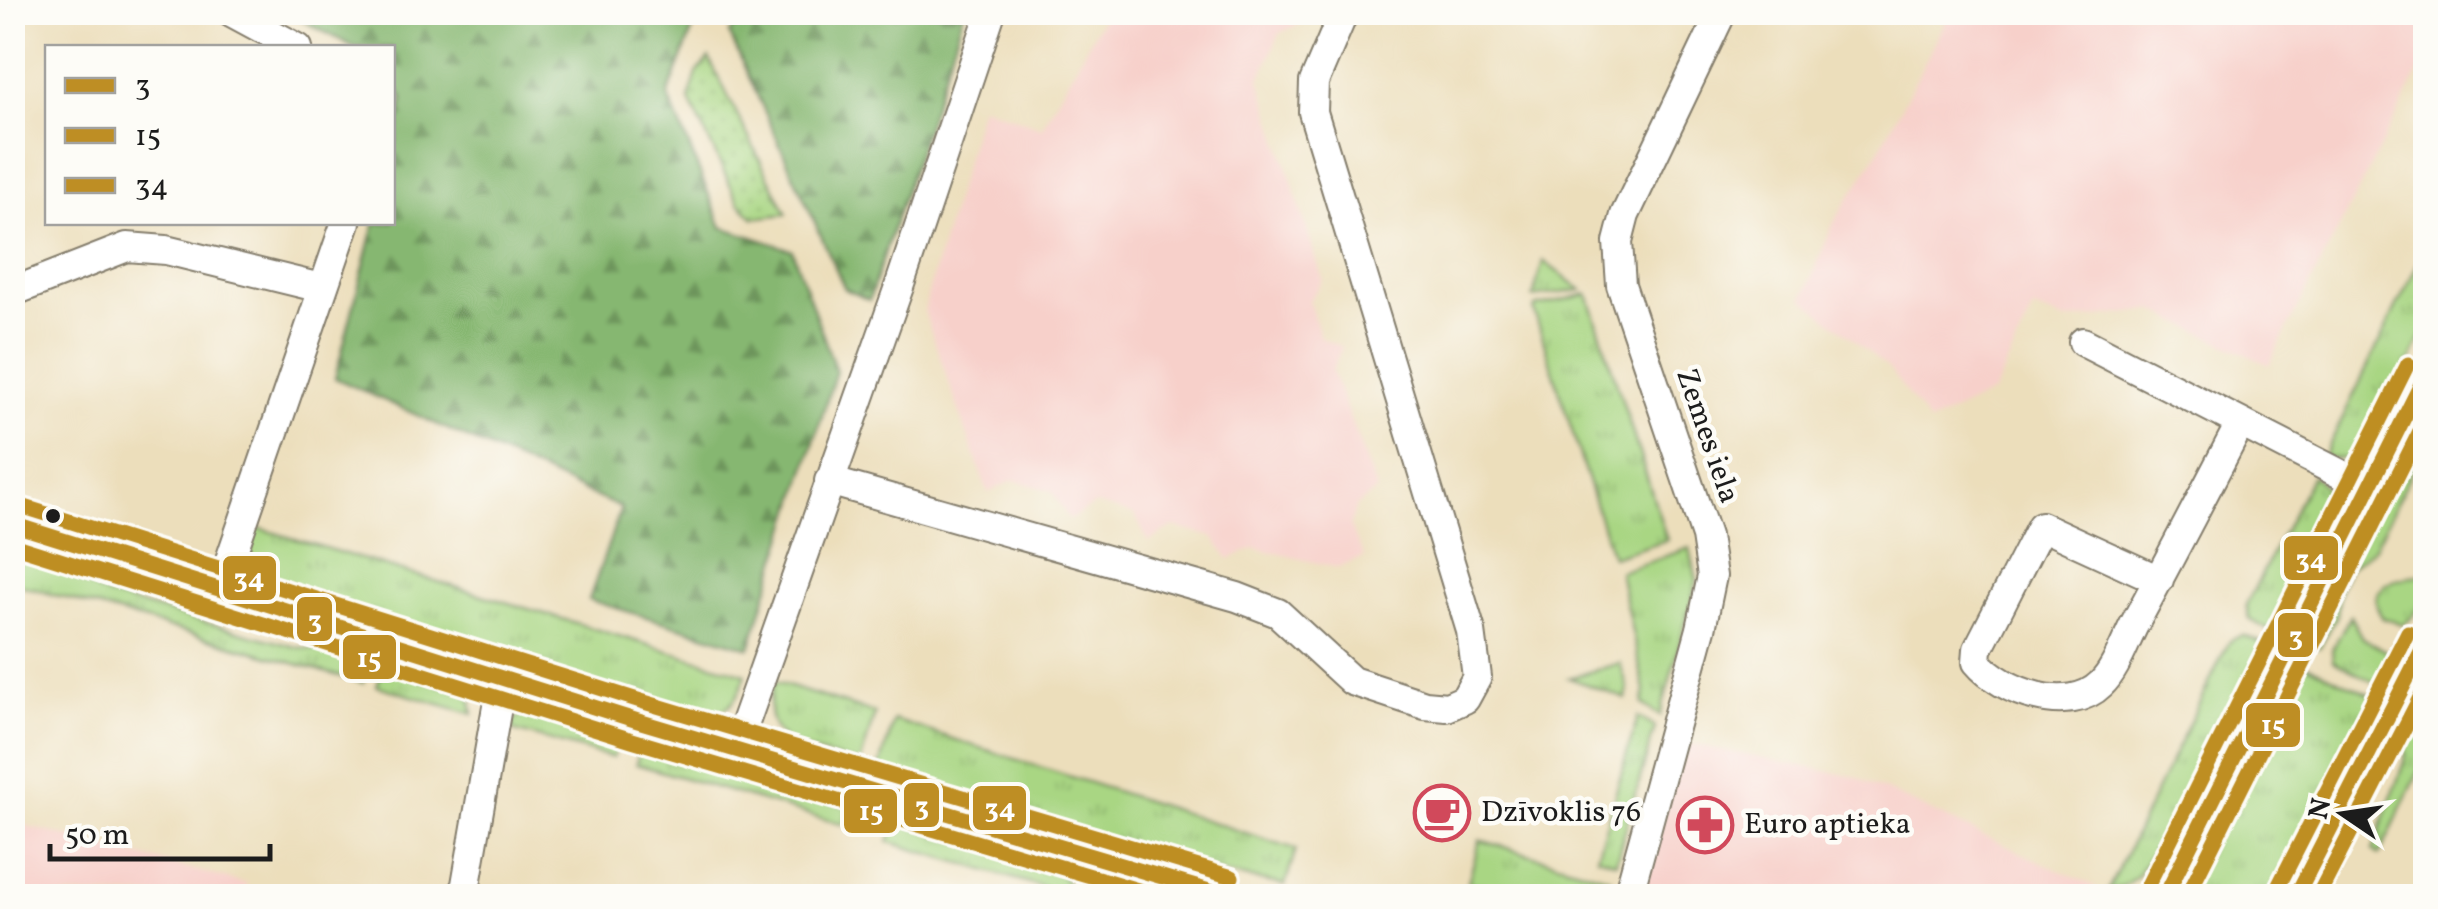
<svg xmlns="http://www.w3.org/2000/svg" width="2438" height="909" font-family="Vollkorn,serif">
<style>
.built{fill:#f7d0ca}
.grass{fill:url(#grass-tufts);stroke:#627950;stroke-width:2.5}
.forest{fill:url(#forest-firs);stroke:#516a46;stroke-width:2.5}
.park{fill:url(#park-dots);stroke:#627950;stroke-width:2.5}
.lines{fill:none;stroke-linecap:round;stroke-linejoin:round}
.street-casing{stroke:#847d6c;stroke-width:32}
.secondary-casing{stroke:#847d6c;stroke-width:42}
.street{stroke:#fff;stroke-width:28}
.secondary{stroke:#fff;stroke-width:38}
.bus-1-casing{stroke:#fdfcf7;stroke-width:22}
.bus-2-casing{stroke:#fdfcf7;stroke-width:22}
.bus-3-casing{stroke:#fdfcf7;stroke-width:22}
.bus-1{stroke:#be8e24;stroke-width:15}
.bus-2{stroke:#be8e24;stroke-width:15}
.bus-3{stroke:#be8e24;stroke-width:15}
.bus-dot{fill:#1c1c1c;stroke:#fdfcf7;stroke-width:4}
.labels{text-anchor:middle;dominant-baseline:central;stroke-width:9;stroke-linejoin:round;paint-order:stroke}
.street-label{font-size:30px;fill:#1c1c1c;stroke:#fdfcf7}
.poi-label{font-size:30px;fill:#1c1c1c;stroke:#fdfcf7;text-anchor:start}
.line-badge{stroke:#fdfcf7;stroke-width:4}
.badge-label{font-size:28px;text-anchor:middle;font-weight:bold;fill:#fff}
</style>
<defs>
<pattern id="grass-tufts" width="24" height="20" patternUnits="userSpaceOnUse" patternTransform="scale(2.5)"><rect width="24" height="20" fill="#a9d683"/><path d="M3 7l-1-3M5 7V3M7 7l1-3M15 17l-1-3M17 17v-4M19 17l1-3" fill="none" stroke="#91b771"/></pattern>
<pattern id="forest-firs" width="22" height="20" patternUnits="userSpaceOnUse" patternTransform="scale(2.5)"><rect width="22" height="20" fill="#86b771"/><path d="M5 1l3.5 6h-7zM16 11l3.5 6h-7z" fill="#6d945c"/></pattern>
<pattern id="park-dots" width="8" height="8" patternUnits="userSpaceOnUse" patternTransform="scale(2.5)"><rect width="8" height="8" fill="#a9d683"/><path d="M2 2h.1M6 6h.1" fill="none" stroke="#91b771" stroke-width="1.8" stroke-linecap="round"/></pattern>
</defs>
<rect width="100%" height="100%" fill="#fdfcf7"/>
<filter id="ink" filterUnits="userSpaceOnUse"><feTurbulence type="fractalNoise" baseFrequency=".01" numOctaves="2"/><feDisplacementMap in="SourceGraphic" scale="20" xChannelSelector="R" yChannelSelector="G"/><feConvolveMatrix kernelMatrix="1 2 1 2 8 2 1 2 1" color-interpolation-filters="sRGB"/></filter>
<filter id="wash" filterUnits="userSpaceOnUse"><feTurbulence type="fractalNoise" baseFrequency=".0048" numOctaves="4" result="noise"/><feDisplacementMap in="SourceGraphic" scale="40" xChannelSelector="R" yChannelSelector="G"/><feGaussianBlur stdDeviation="2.25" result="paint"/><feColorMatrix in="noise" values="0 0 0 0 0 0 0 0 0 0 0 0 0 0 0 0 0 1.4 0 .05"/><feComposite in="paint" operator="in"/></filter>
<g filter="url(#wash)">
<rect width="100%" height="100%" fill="#ecdebb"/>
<path class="built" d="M1105,13H1305L1308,20L1280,33L1260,79L1323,280L1309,301L1320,338L1342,347L1332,371L1377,491L1356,506L1350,526L1364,557L1338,568L1255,548L1229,559L1213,537L1174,527L1148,542L1135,515L1096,504L1069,520L1052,491L1013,480L988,493L924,312L928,293L981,106L1042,127Z
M1950,13H2425V60L2269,365L2153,310L2066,321L2034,309L1993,393L1929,423L1889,369L1803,298L1833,224L1878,152Z
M1676,741L1856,777L2096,887L2091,896H1636Z
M12,822L247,884L245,896H13Z"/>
<path class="grass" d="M2425,249V330L2368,450C2352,459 2342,462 2324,456Z
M1543,261L1582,290L1533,297Z
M1588,294L1667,540L1612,557L1534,311L1535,307Z
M2425,407V464L2417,460L2375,547L2349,568L2340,588L2337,615L2320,647L2306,649Z
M2312,476C2332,488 2336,503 2330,525L2274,633L2249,619L2246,605Z
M255,527L746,674C737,704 727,716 693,716L266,582C244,569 249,548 255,527Z
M1690,548L1697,581L1660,716L1642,704L1645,691L1619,572Z
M15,553L38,558L108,596L296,647L346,653L369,663L363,683L13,583Z
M2425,568C2426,591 2425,611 2403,624L2383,619C2361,584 2395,578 2422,575Z
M2350,616L2362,638L2393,655L2380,685L2333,661L2332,650Z
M2242,635L2269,646L2236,717L2137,876L2122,887L2108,890L2226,648L2230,641Z
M2300,662L2375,697L2276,896H2185Z
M1620,663L1628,689L1626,699L1569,678Z
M383,668L465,692L471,699L473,714L377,686Z
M774,682L875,713L860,764C809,748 754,750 774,682Z
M527,712L619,739L613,758L511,730L515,719Z
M2400,716L2425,730V759L2379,855L2373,850L2406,756Z
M1638,717L1655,727L1616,862L1597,856Z
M894,720L1296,849L1285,885L1196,868L879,769Z
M640,744L849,807L844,825L636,764Z
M896,822L1049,868C1063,875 1069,879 1070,895L889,842Z
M1480,840L1610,878L1604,896H1517L1468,882Z"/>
<path class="forest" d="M754,12L964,13L869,300L845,289L729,33Z
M287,13H688L695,24L668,95L722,227L792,250L836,371L750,648L589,600L621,508L335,378L375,223L392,222L393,155L403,99L393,80L392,48L354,47Z"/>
<path class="park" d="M709,58L787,214L754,218L739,203L689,99L697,73Z"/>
</g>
<g filter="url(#ink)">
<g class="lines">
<g class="street-casing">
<path id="street" d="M231,12L298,48
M12,292L127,247L166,250L321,288
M2083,342L2368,488
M829,481L1237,597L1278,613L1352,681L1425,705L1447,707L1465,699L1477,677L1471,631L1313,112L1314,82L1344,12
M2159,580L2041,526L1978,649L1977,662C2002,692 2069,716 2101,684C2116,670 2125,642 2135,623C2171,557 2205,491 2240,424
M220,589L346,222
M735,751L900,284L991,12
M464,896L502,678
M1108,896L1117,865
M1628,896L1701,629L1712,576L1706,536L1621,285L1618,242L1625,215L1722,12"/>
</g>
<g class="secondary-casing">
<path id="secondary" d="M12,524L638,721L1226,896
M2165,896L2426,373
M2296,896L2426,641"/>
</g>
<use href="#street" class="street"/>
<use href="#secondary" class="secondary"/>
<g class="bus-1-casing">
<path id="bus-1" d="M12,524L638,721L1226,896
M2165,896L2426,374
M2296,896L2426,642"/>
</g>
<g class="bus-2-casing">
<path id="bus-2" d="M12,545L632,740L1158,896
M2187,896L2426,419
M2318,896L2426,686"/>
</g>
<g class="bus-3-casing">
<path id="bus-3" d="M18,505L644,702L1232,877
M2147,887L2408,364
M2278,887L2408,632"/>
</g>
<use href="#bus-1" class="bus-1"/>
<use href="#bus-2" class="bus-2"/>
<use href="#bus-3" class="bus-3"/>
</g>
</g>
<defs>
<g id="cafe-ring" transform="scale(2.875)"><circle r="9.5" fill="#fdfcf7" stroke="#d1495b" stroke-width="1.5"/><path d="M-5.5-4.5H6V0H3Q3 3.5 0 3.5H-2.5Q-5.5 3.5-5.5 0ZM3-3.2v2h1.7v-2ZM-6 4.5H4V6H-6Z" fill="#d1495b"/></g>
<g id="pharmacy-ring" transform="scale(2.875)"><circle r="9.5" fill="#fdfcf7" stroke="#d1495b" stroke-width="1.5"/><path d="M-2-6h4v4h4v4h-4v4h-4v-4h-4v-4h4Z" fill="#d1495b"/></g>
</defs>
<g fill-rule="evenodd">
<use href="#cafe-ring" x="1442" y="813"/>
<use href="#pharmacy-ring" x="1705" y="825"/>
</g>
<circle class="bus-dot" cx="53" cy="516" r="9"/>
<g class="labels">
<g class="street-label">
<text transform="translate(1707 436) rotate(71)">Zemes iela</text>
</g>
<g class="poi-label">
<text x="1481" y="813">Dzīvoklis 76</text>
<text x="1744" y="825">Euro aptieka</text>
</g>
</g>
<g class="line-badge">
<rect x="2282" y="534" width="58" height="48" rx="10" fill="#be8e24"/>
<rect x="221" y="554" width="57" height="48" rx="10" fill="#be8e24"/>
<rect x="295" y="595" width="39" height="48" rx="10" fill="#be8e24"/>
<rect x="2276" y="611" width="39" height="48" rx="10" fill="#be8e24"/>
<rect x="341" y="633" width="57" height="48" rx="10" fill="#be8e24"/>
<rect x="2244" y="701" width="58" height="48" rx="10" fill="#be8e24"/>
<rect x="902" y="781" width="39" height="48" rx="10" fill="#be8e24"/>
<rect x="971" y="784" width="57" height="48" rx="10" fill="#be8e24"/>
<rect x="842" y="787" width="57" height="48" rx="10" fill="#be8e24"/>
</g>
<g class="badge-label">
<text x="2311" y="568">34</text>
<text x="249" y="587">34</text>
<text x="315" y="629">3</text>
<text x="2296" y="645">3</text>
<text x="369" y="667">15</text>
<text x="2273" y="734">15</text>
<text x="922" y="815">3</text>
<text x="1000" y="817">34</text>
<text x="871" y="820">15</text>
</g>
<rect width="2438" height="909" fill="none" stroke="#fdfcf7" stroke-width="50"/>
<rect x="45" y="45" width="350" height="180" fill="#fdfcf7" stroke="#a3a29f" stroke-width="2.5"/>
<rect x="65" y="78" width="50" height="15" fill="#be8e24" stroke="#a3a29f" stroke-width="2.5"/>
<text x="135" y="95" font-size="30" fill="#1c1c1c">3</text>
<rect x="65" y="128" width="50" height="15" fill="#be8e24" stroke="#a3a29f" stroke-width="2.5"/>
<text x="135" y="145" font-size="30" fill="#1c1c1c">15</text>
<rect x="65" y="178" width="50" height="15" fill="#be8e24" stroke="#a3a29f" stroke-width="2.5"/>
<text x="135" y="195" font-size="30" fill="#1c1c1c">34</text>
<g transform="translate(2343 814) rotate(283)" stroke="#fdfcf7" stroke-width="8" paint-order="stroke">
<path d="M0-8L18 38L0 25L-18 38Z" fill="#1c1c1c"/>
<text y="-15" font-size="28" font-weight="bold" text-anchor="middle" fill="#1c1c1c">N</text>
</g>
<path d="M50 844v15h220v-15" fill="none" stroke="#1c1c1c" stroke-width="5"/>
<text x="65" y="844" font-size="30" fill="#1c1c1c" stroke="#fdfcf7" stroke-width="8" paint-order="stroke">50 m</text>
</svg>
